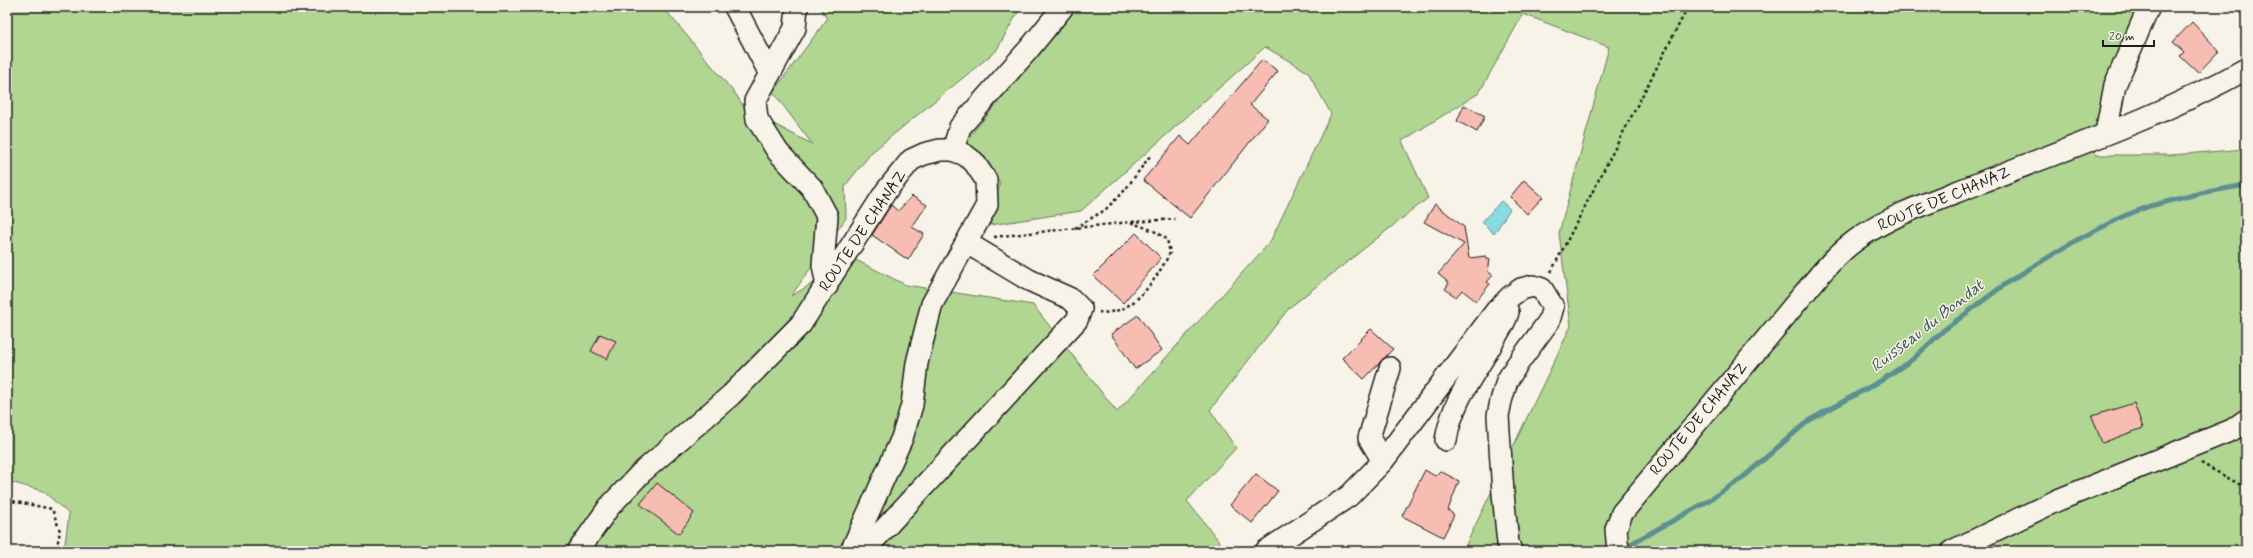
<svg xmlns="http://www.w3.org/2000/svg" width="2253" height="558" font-family="Mynerve,sans-serif">
<style>
.green{fill:#b0d692;stroke:#667957}
.water{fill:#89dbdf;stroke:#5d8f91}
.lines{fill:none;stroke-linecap:round;stroke-linejoin:round}
.stream{stroke:#5d8f91;stroke-width:5}
.building{fill:#f8bdb2;stroke:#1c1c1c}
.minor-casing{stroke:#1c1c1c;stroke-width:24}
.path{stroke:#1c1c1c;stroke-width:2.5;stroke-dasharray:3 3;stroke-linecap:butt}
.minor{stroke:#f7f3e8;stroke-width:21}
.labels{text-anchor:middle;dominant-baseline:central;stroke-width:3;stroke-linejoin:round;paint-order:stroke}
.street-label{font-size:16px;fill:#1c1c1c;stroke:#f7f3e8}
.water-label{font-size:17px;font-style:italic;fill:#3d5556;stroke:#f7f3e8}
</style>
<rect width="100%" height="100%" fill="#f7f3e8"/>
<filter id="ink" filterUnits="userSpaceOnUse"><feTurbulence type="fractalNoise" baseFrequency=".025" numOctaves="2"/><feDisplacementMap in="SourceGraphic" scale="8" xChannelSelector="R" yChannelSelector="G"/><feConvolveMatrix kernelMatrix="1 2 1 2 8 2 1 2 1" color-interpolation-filters="sRGB"/></filter>
<g filter="url(#ink)">
<path class="green" d="M7,7H663L737,96L745,109L812,144L773,92L827,19L820,7H1021L996,51L872,152L845,186L846,218L791,296L854,259L906,285L1033,305L1117,412L1270,242L1331,114L1308,72L1265,47L1081,211L990,225L1000,182L964,143L1077,7H2141L2120,53L2095,155H2171L2246,149V551H1463L1571,326L1559,233L1609,47L1523,14L1479,93L1402,141L1428,198L1289,308L1210,410L1236,448L1187,501L1227,551H64L69,514L43,491L7,481Z"/>
<path class="water" d="M1501,201L1510,209L1494,234L1482,222Z"/>
<g class="lines">
<path class="stream" d="M1627,546L1703,504L1740,480L1808,421L1882,380L1913,359L1944,330L2008,282L2075,241L2124,216L2150,206L2201,193L2246,185"/>
</g>
<path class="building" d="M2192,22L2219,51L2198,73L2180,56L2184,52L2173,42Z
M1262,60L1278,71L1250,105L1268,119L1190,218L1143,180L1180,136L1190,145Z
M1464,105L1485,116L1477,132L1457,121Z
M1524,180L1543,197L1527,214L1510,197Z
M912,196L927,205L912,227L924,234L908,260L872,235L891,205L898,211Z
M1435,204L1464,227L1469,258L1486,256V259H1490L1488,272L1493,275L1487,282L1490,284L1476,301L1462,290L1456,297L1445,289L1449,283L1438,274L1464,244L1424,222Z
M1136,233L1161,258L1123,303L1093,276Z
M1138,315L1162,350L1135,369L1111,334Z
M1371,329L1393,349L1364,379L1342,358Z
M600,334L616,341L607,359L591,351Z
M2134,403L2143,428L2102,443L2092,416Z
M1425,470L1435,476L1440,471L1459,481L1448,510L1454,515L1443,537L1402,516Z
M1256,474L1278,491L1252,523L1230,505Z
M657,483L694,513L679,534L640,504Z"/>
<g class="lines">
<g class="minor-casing">
<path id="minor" d="M735,7L770,74
M797,7L795,28L755,101L757,119L778,152L812,188L827,216L823,265L827,286
M2106,133L2115,85L2149,7
M953,150L960,127L1029,49L1063,7
M1446,440C1453,398 1474,376 1494,340C1498,332 1506,322 1508,312
M1383,461L1369,438L1390,368
M578,551L609,507L641,473L731,395L801,324L886,191L911,160L924,154L940,150H953L965,155L974,162L986,180L987,205L932,304L917,363L912,405L902,438L851,551
M864,551L1077,320L1081,309L1071,299L1029,280L967,243
M1266,551L1349,496L1383,461L1496,311L1511,296L1521,289L1533,286L1542,289L1553,307L1549,321L1516,366L1507,381L1501,401L1498,416L1503,493L1508,543L1511,551
M1618,551L1616,529L1622,513L1801,297C1818,277 1835,255 1856,240C1893,213 1940,199 1982,182C2071,147 2163,116 2246,69
M1952,551L2058,500L2232,430L2246,420"/>
</g>
<path class="path" d="M1132,222L1175,219
M1075,228L1105,210L1125,190L1150,156
M994,237L1130,222L1154,231L1167,239L1170,253C1156,279 1133,317 1099,312
M1551,272L1688,7
M2201,463L2246,488
M7,500L52,509L60,531L56,551"/>
<use href="#minor" class="minor"/>
</g>
</g>
<g class="labels">
<g class="street-label">
<text transform="translate(1944 199) rotate(-23)">ROUTE DE CHANAZ</text>
<text transform="translate(863 231) rotate(-56)">ROUTE DE CHANAZ</text>
<text transform="translate(1699 419) rotate(-50)">ROUTE DE CHANAZ</text>
</g>
<g class="water-label">
<text transform="translate(1927 326) rotate(-38)">Ruisseau du Bondat</text>
</g>
</g>
<rect width="2253" height="558" fill="none" stroke="#f7f3e8" stroke-width="24"/>
<rect x="12" y="12" width="2229" height="534" fill="none" stroke="#1c1c1c" stroke-width="1.5" filter="url(#ink)"/>
<path d="M2103 40v6h51v-6" fill="none" stroke="#1c1c1c" stroke-width="2"/>
<text x="2109" y="40" font-size="12" fill="#1c1c1c" stroke="#f7f3e8" stroke-width="3" paint-order="stroke">20 m</text>
</svg>
